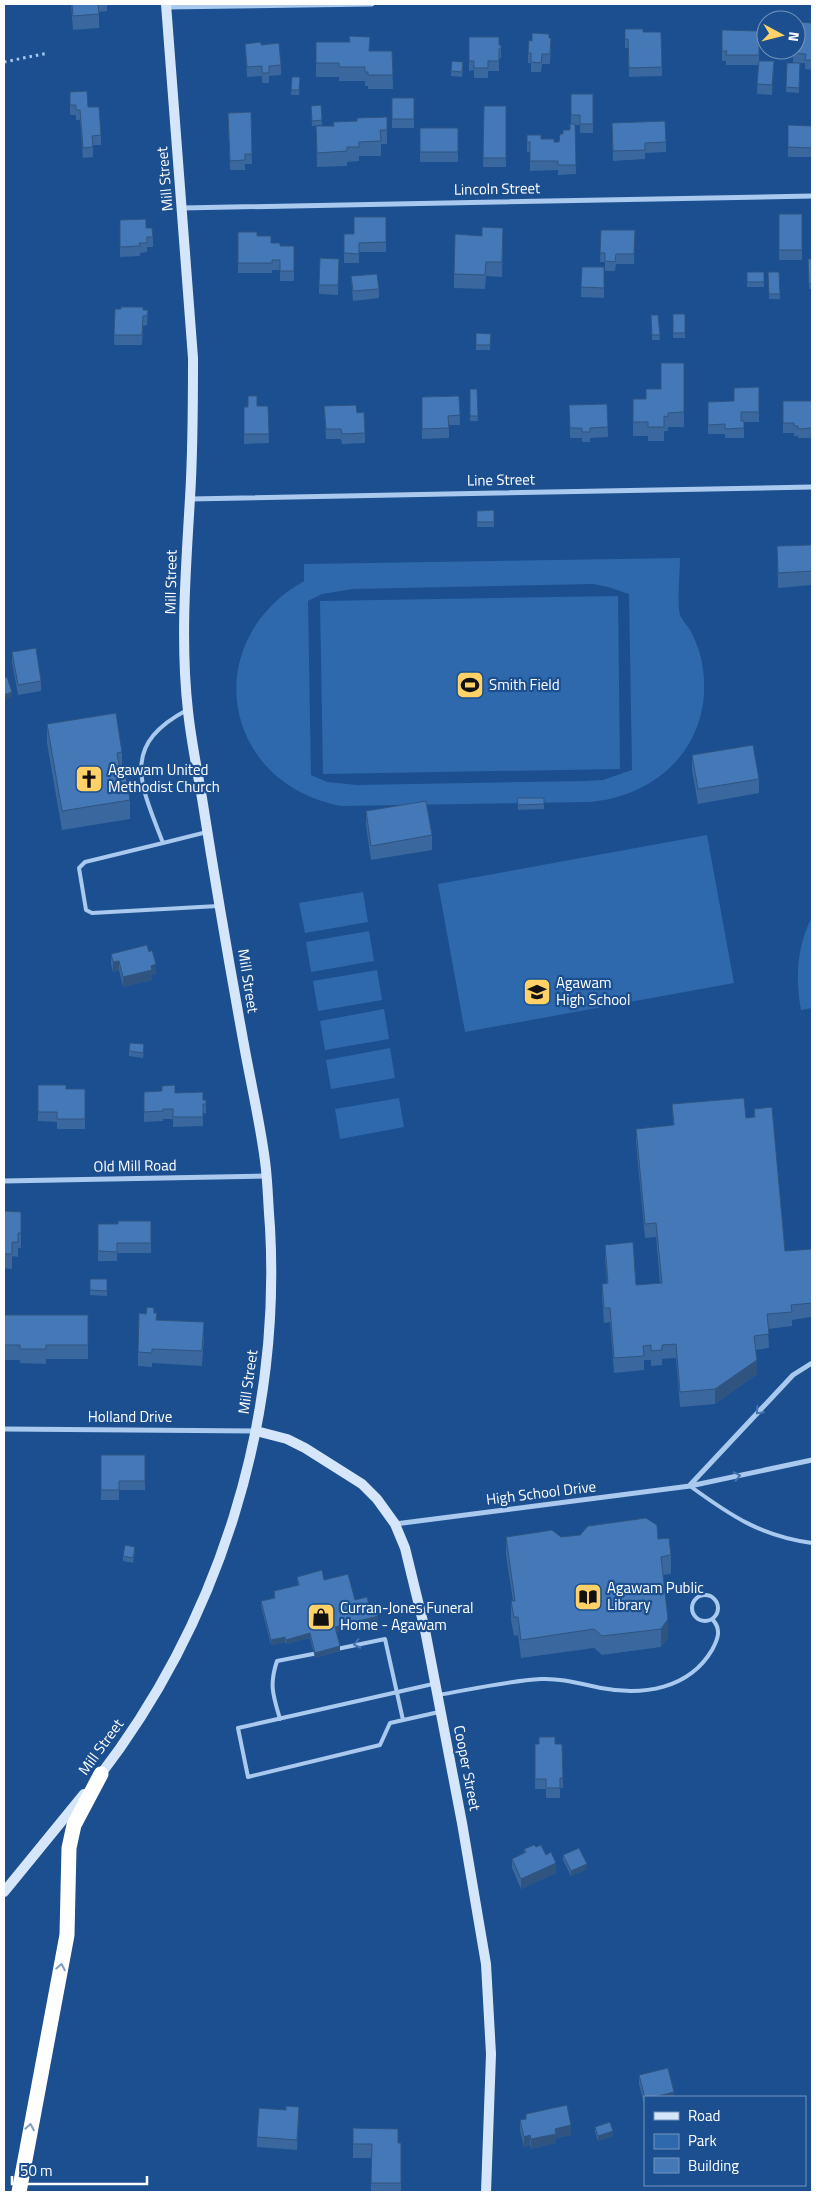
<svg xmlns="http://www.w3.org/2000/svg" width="816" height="2196" viewBox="0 0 816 2196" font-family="'Titillium Web',sans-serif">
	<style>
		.green { fill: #2e69ad; fill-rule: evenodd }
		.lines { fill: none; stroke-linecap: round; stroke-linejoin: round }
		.path { stroke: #a9c9ee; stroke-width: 3; stroke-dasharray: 2.5 4; stroke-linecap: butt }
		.lane { stroke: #a9c9ee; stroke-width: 4 }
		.street { stroke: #a9c9ee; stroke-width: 5 }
		.secondary { stroke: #d6e6fa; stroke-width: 10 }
		.highway { stroke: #fff; stroke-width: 15 }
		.wall { fill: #3a679d }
		.shaded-wall { fill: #305480 }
		.building { fill: #4478b7; stroke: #305480 }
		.oneway { stroke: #4674ac }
		.oneway2 { stroke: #829ec1 }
		.labels { text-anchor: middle; stroke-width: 4.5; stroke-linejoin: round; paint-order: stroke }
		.street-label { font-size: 15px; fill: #fff; stroke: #1b4f8f }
		.poi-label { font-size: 15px; fill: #fff; stroke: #1b4f8f; text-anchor: start }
	</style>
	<rect width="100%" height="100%" fill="#1b4f8f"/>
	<path class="green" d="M680 558C680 571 677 605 680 615 682 620 686 624 689 628 695 639 700 651 702 663 716 740 661 797 588 802L341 806C221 783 198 641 304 581V564ZM593 584 608 587 629 594 632 770 603 780 587 781 357 785 327 782 311 775 308 601 322 594 353 589Z
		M618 596 620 769 323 774 320 601Z
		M707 835 734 983 465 1032 438 884Z
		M363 892 368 922 305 933 299 903Z
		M812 917V1008L801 1010C795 978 797 946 812 917Z
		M369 931 374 961 311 972 306 942Z
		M377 970 382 1000 318 1011 313 981Z
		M384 1009 389 1039 325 1050 320 1021Z
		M390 1048 395 1078 331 1089 326 1060Z
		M399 1098 404 1127 340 1139 335 1109Z"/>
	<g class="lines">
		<path class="path" d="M4 62 48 53"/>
		<path class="lane" d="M187 710C119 746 141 785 163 843L85 862 79 868 86 910 92 913 218 906
			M163 843 207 832
			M690 1486C731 1516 761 1536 812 1543
			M692 1608a13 13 0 1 1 26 0a13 13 0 1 1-26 0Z
			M337 1649 385 1639 403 1720
			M433 1684 238 1728 248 1777 380 1745 390 1723 439 1712
			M439 1695C472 1689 507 1681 541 1679 562 1678 581 1684 601 1688 643 1696 689 1689 712 1650 718 1639 722 1629 712 1619
			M280 1719C273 1695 269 1685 277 1661L318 1653"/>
		<path class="street" d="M166 7 372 4
			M182 208 812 196
			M190 499 812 487
			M4 1181 267 1176
			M4 1429 256 1431
			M690 1485 793 1375 812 1363
			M395 1524 690 1486 812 1460"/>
		<path class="secondary" d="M256 1431 287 1439 305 1448 362 1484 377 1499 395 1524 405 1548 425 1630 462 1823 486 1964 491 2054 486 2192
			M98 1778C219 1621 281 1424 270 1227 268 1205 268 1183 265 1161 260 1122 251 1084 244 1045 229 963 215 881 202 798 197 769 191 740 188 711 180 640 186 568 190 498 193 451 193 404 193 358L166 4
			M4 1892 84 1794"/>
		<path class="highway" d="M19 2192 67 1935 69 1848 74 1825 101 1774"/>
	</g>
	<path class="wall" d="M71 4H107V11L99 12V28L73 30Z
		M812 23V70L805 69V63H793V50Z
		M625 29 643 32 662 67V76L629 77 628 48H625Z
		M722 30 759 31V61L774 71 772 95 757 94 758 65H726V61H722Z
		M469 37 501 45V58L499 59V71H488V78H474V70L469 71Z
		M549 38 551 48 550 64H542L541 72H531V63H528V53L532 41Z
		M316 42 370 51H392L393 89H368V86H365V81H339V77H316Z
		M245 44 261 45 281 65V75L269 76V83H262V76L247 77Z
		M800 63 799 93 786 92V87Z
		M463 67 462 77 451 76V71Z
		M292 77H300L299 95H291Z
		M70 92 88 107 101 135V145H93V157L83 158 80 120H76V115H70Z
		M571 94H593V133H580V125H575L576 174 558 175V170L530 171V152H527V135L554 142H559L563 134 570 130 571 124Z
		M392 98H414V128H392Z
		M321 105 322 125 312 126 311 106Z
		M484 106H506V167H483Z
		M251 112 252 164H245V170H230L228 113Z
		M612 123 666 142V152L645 153V159L613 161Z
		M788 125 812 126V157H788Z
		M316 126 387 130V144H381V156H359V161L347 162V166L317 167Z
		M420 128H458V162H420Z
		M779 214H802V260H779Z
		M386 217V252H359V263H344V234H354Z
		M120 220 146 228 153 237V247H147V252L140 253V256L120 257Z
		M601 230H635L634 264H616L615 271H605V262H600Z
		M238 232 257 236 271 243 280 246H294V281H280V270H272V273H238Z
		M482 236 503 242 502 277 486 276 485 289 454 288V274Z
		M339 259 338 295 319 294V285Z
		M808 259H812V289H809Z
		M582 267H604V298L581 297Z
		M747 272H764V287H747Z
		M768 272H779L780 299H769Z
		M351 276 379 289V298L353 301Z
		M115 309 148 310 147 325 143 326 142 345H114Z
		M673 314H685V338H673Z
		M651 315H658L660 340H652Z
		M476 333 491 334 490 350H476Z
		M684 363V427H668V431H664V441H648V436H633V399H646L661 389Z
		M759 387V422H744V438H725V434H708V402L734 401Z
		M470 389H477L478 421H470Z
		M459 396 460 425H449V438L422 439V397Z
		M783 401H812V438H798V436H794V433H783Z
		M607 404 608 437 590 438V442H582V438H570L569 405Z
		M257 406H268L269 443 244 444V407Z
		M324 406 357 413 365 433V443L342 444 341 439H326Z
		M494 510V527H477V511Z
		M812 545V585L778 588 777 546Z
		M12 652 41 681V691L18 695 12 662Z
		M47 724 122 752V771H120L121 777 130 800V819L62 830 47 743Z
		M692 755 759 779V793L698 804 692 770Z
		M517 798H544V809L518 810Z
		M366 811 432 835V850L371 860 366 825Z
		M111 954 156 974 152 975V980L123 987 119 970 113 972 111 964Z
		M144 1049 143 1058 129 1056V1051Z
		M38 1085 66 1089H85V1129H57V1122L38 1121Z
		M144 1092 175 1093 203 1100 206 1104V1114L203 1113V1126L173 1127V1119H163V1121L144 1122Z
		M672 1104 746 1118 754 1117V1109L785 1251 812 1249V1317L792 1320V1326L768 1329 769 1348 756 1350 757 1374 715 1404 680 1407 676 1358 662 1359V1365L651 1366V1360H644V1370L614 1373 610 1322 604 1323 602 1298V1284H607L605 1259V1245L636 1285 660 1283 656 1237 645 1238 636 1143V1129L673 1125Z
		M4 1211 21 1212V1248H18V1257L12 1256V1269L4 1268Z
		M151 1221V1253H117V1261H98V1224H118Z
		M90 1279H107V1296L90 1295Z
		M154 1313 157 1320 204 1337 202 1366 152 1363V1367L138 1366V1352L146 1314Z
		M4 1315H88V1359H46V1364L20 1363V1360H4Z
		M101 1455H145V1490H119V1500H101Z
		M506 1537 658 1539 671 1555V1574L663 1575 668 1638 661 1647 602 1655 594 1648 521 1658 518 1635 514 1636 511 1620V1601H513L506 1555Z
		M135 1552 133 1563 123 1561V1556Z
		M297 1577 324 1580 355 1600 370 1608 378 1621 336 1632 340 1651 315 1658 310 1638 286 1644 285 1642 271 1645 261 1606V1601L274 1598V1591L298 1585Z
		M535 1744H562L563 1788H560V1798H546V1789H535Z
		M536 1847 546 1855 556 1873 521 1889 512 1868V1859L524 1853V1849Z
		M563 1855 587 1869 571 1876 563 1860Z
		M639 2075 674 2097H645V2108L639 2084Z
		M526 2114 571 2135 556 2138V2143L531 2149 530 2145 524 2147 520 2130V2120L526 2119Z
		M299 2116 297 2150 257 2147V2137Z
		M595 2127 613 2136 598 2141 595 2132Z
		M353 2128 398 2143H401V2192H371V2158H353Z"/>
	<path class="shaded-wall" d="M774 61V71L772 95V85Z
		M12 692V697L4 700V695Z
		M119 961V970L113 972V962Z
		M156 964V974L152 975V980L123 987V977Z
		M757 1360V1374L715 1404V1389Z
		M378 1616V1621L335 1632V1627Z
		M668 1619V1638L661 1647V1629Z
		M310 1633V1638L286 1644V1640Z
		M285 1637V1642L271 1645V1640Z
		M340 1646V1651L315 1658V1653Z
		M556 1863V1873L521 1889V1879Z
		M587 1864V1869L571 1876V1871Z
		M674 2092V2097H654Z
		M299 2107V2116L297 2150V2140Z
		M571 2125V2135L556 2138V2143L531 2149V2139L555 2129Z
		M613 2131V2136L598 2141V2136Z
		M530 2135V2145L524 2147V2137Z"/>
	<path class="building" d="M72 4H98L99 14 73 16Z
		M796 22 812 23V60H805L806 54 793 53V50H796Z
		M625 29H643V32H661L662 67 629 68 628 39H625Z
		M722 30 759 31V55H726L727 51H722Z
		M532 33 549 34V38H551L550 54H542L541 63 531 62V53H528L529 40 532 41Z
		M349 36 370 37 369 51H392L393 75H368V72H365V67H339V63H316V42H350Z
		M469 37H499V45H501V49H499V61H488V68H474V61H469Z
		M261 42V45L279 43 281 65 269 66V73H262V66L247 67 245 44Z
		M452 61 463 62 462 72 451 71Z
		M759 61H774L772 85 757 84Z
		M787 63H800L799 88 786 87Z
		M292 77H300L299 90H291Z
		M87 91 88 107H99L101 135 92 136 93 147 83 148 80 110H76V105H70V92Z
		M571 94H593V124H580V115H571Z
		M392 98H414V119H392Z
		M321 105 322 120 312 121 311 106Z
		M484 106H506V158H483Z
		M251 112 252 154H245V160L230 161 228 113Z
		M387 117V130H380L381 141 359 142V147H347V151L317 153 316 126H334L333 122 357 121V118Z
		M665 121 666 142 645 143V150L613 151 612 123Z
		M570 124H575L576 165H558V161H530V142H527V135H541V139H554V142H559L560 134H563V130H570Z
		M788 125 812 126V148L788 147Z
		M420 128H458V152H420Z
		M779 214H802V250H779Z
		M354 217H386V242L359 243V254L344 253V234H354Z
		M146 219V228H152L153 237H147V243H139L140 246 120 247V220Z
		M482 227 503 228 502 262H486L485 275 454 274 455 234 482 236Z
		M601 230H635L634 254H616L615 262 605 261V253H600Z
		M238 232H257V236H271V243H280V246H294V271H280V260H272V263H238Z
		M320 258 339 259 338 285H319Z
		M808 259H812V284H809Z
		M582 267H604V288L581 287Z
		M747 272H764V282H747Z
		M768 272H779L780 294H769Z
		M377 274 379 289 353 291 351 276Z
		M121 307H143V310H148L147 316H143L142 335H114L115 309H121Z
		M673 314H685V333H673Z
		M651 315H658L660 335H652Z
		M476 333 491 334 490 345H476Z
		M661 363H684V412L668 413V417L664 416V427H648V422H633V399H646V389H661Z
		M759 387V412H741V421H744V428L725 429V424L708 425V402L734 401V388Z
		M470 389H477L478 416H470Z
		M248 396H257V406H268L269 434H244V407H248Z
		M459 396 460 415 448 416 449 428 422 429V397Z
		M783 401H812V428L798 429V426H794V423H783Z
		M607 404 608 427 590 428V432H582V428H570L569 405Z
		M356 405 357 413 364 412 365 433 342 434 341 429H326L324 406Z
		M494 510V522H477V511Z
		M812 545V571L778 573 777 546Z
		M36 648 41 681 18 685 12 652Z
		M7 677 12 692 4 695V678Z
		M116 713 122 752 117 753 121 777H126L130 800 62 811 47 724Z
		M753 745 759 779 698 789 692 755Z
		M517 798H544V804L518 805Z
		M426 801 432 835 371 846 366 811Z
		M147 945 149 952 152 950 156 964 151 966 152 970 123 977 119 961 113 962 111 954Z
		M130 1043 144 1044 143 1053 129 1051Z
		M38 1085H66V1089H85V1119H57V1112H38Z
		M175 1085V1093L203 1092V1100H206V1104H203V1117H173V1109H163V1111L144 1112V1092L162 1091V1086Z
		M744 1098 746 1118 755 1117 754 1109 772 1107 785 1251 812 1249V1303L791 1305 792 1312 767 1314 769 1334 754 1336 757 1360 715 1389 680 1392 676 1344 662 1345V1350L651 1351V1345L643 1346 644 1356 614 1358 610 1308H604L602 1284 608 1283 605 1245 633 1242 636 1285 662 1283 656 1223 645 1224 636 1129 674 1125 672 1104Z
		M4 1211 21 1212V1233H18V1242H12V1254H4Z
		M118 1221H151V1243H117V1252L98 1251V1224H118Z
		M90 1279H107V1291L90 1290Z
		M147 1307 154 1308V1313H157L156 1320 204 1322 202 1351 152 1349V1353L138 1352 139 1313 146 1314Z
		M4 1315H88V1345H46V1349H20V1345H4Z
		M101 1455H145V1481H119V1490H101Z
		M646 1518 657 1525 658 1539 669 1538 671 1555 661 1557 668 1619 661 1629 602 1636 594 1629 521 1640 518 1617H514L511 1601H515L506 1537 552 1530 561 1537 580 1535 588 1526Z
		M125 1545 135 1547 133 1558 123 1556Z
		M322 1570 324 1580 348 1574 355 1600 367 1597 370 1608 375 1606 378 1616 335 1627 340 1646 315 1653 310 1633 286 1640 285 1637 271 1640 261 1601 275 1598 274 1591 299 1585 297 1577Z
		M539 1737H555V1744H562L563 1778H560V1788H546V1779H535V1744H539Z
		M534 1845 536 1847 541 1845 546 1855 551 1852 556 1863 521 1879 512 1859 526 1852 524 1849Z
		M579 1848 587 1864 571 1871 563 1855Z
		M668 2068 674 2092 654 2097H645V2098L639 2075Z
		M567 2105 571 2125 555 2129 556 2134 531 2139 530 2135 524 2137 520 2120 526 2119V2114Z
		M286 2106 299 2107 297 2140 257 2137 259 2108 286 2110Z
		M610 2122 613 2131 598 2136 595 2127Z
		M353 2128 398 2129V2143H401V2183H371L372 2144H353Z"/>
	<defs><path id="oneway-chevron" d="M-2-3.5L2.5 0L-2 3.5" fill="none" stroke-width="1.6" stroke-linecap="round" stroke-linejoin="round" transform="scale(1.25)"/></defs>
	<g class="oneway">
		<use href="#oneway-chevron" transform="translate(759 1411) rotate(133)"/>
		<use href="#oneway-chevron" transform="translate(737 1476) rotate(-12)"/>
		<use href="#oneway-chevron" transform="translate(357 1644) rotate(168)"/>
	</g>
	<g class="oneway2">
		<use href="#oneway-chevron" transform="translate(61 1967) rotate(-79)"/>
		<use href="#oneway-chevron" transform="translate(30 2127) rotate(-80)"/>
	</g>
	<defs>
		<g id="stadium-square" transform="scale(1.4375)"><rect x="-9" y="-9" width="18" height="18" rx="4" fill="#ffd166" stroke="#1b4f8f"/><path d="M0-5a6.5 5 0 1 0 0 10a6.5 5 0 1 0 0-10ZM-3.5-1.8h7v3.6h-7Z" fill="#111"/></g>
		<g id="church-square" transform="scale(1.4375)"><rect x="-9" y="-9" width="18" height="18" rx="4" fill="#ffd166" stroke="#1b4f8f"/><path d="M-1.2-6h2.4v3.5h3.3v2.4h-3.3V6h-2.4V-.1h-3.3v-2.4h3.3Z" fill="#111"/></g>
		<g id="school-square" transform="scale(1.4375)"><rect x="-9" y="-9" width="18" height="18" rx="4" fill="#ffd166" stroke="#1b4f8f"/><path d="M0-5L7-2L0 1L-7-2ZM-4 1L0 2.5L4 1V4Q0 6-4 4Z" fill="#111"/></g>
		<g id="library-square" transform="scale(1.4375)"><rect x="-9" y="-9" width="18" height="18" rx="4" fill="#ffd166" stroke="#1b4f8f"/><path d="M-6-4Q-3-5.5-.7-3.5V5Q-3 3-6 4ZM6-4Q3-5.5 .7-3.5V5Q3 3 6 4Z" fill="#111"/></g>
		<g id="shop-square" transform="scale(1.4375)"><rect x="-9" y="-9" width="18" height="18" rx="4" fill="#ffd166" stroke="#1b4f8f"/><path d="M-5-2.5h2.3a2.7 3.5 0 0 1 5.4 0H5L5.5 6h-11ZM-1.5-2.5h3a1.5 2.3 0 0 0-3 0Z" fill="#111"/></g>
	</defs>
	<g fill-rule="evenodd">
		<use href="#stadium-square" x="470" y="685"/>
		<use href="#church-square" x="89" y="779"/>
		<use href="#school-square" x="537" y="992"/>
		<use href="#library-square" x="588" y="1597"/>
		<use href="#shop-square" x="321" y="1617"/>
	</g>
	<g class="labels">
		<g class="street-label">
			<text transform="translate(165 179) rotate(-95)" y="5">Mill Street</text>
			<text transform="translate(497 189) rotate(-1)" y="5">Lincoln Street</text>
			<text transform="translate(501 480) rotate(-1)" y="5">Line Street</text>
			<text transform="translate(171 582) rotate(-89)" y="5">Mill Street</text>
			<text transform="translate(248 981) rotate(81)" y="5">Mill Street</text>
			<text transform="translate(135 1166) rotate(-1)" y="5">Old Mill Road</text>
			<text transform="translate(248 1382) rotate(-82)" y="5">Mill Street</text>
			<text x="130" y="1422">Holland Drive</text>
			<text transform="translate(541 1493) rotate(-7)" y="5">High School Drive</text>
			<text transform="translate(101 1747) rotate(-54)" y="5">Mill Street</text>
			<text transform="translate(467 1768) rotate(79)" y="5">Cooper Street</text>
		</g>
		<g class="poi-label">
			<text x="489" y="690">Smith Field</text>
			<text x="108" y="775">Agawam United<tspan x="108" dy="17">Methodist Church</tspan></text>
			<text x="556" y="988">Agawam<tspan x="556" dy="17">High School</tspan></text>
			<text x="607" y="1593">Agawam Public<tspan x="607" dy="17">Library</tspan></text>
			<text x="340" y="1613">Curran-Jones Funeral<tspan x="340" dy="17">Home - Agawam</tspan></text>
		</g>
	</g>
	<rect width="816" height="2196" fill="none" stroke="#ffffff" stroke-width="10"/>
	<rect x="644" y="2096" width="162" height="90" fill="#1b4f8f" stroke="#7695bc"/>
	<rect x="654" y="2112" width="25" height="8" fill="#d6e6fa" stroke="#7695bc"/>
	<text x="688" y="2121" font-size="15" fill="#ffffff">Road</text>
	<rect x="654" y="2134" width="25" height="15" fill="#2e69ad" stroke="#7695bc"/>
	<text x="688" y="2146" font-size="15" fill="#ffffff">Park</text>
	<rect x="654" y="2158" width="25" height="15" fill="#4478b7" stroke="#7695bc"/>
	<text x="688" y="2171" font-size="15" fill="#ffffff">Building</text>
	<g transform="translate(781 35) rotate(97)"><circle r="24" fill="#1b4f8f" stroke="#7695bc"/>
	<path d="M0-4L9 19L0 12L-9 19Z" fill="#ffd166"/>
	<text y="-8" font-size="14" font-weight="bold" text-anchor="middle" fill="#ffffff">N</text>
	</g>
	<path d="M12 2176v8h135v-8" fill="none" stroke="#ffffff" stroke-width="2.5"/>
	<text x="20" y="2176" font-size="15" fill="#ffffff" stroke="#1b4f8f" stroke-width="4" paint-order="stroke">50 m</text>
</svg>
